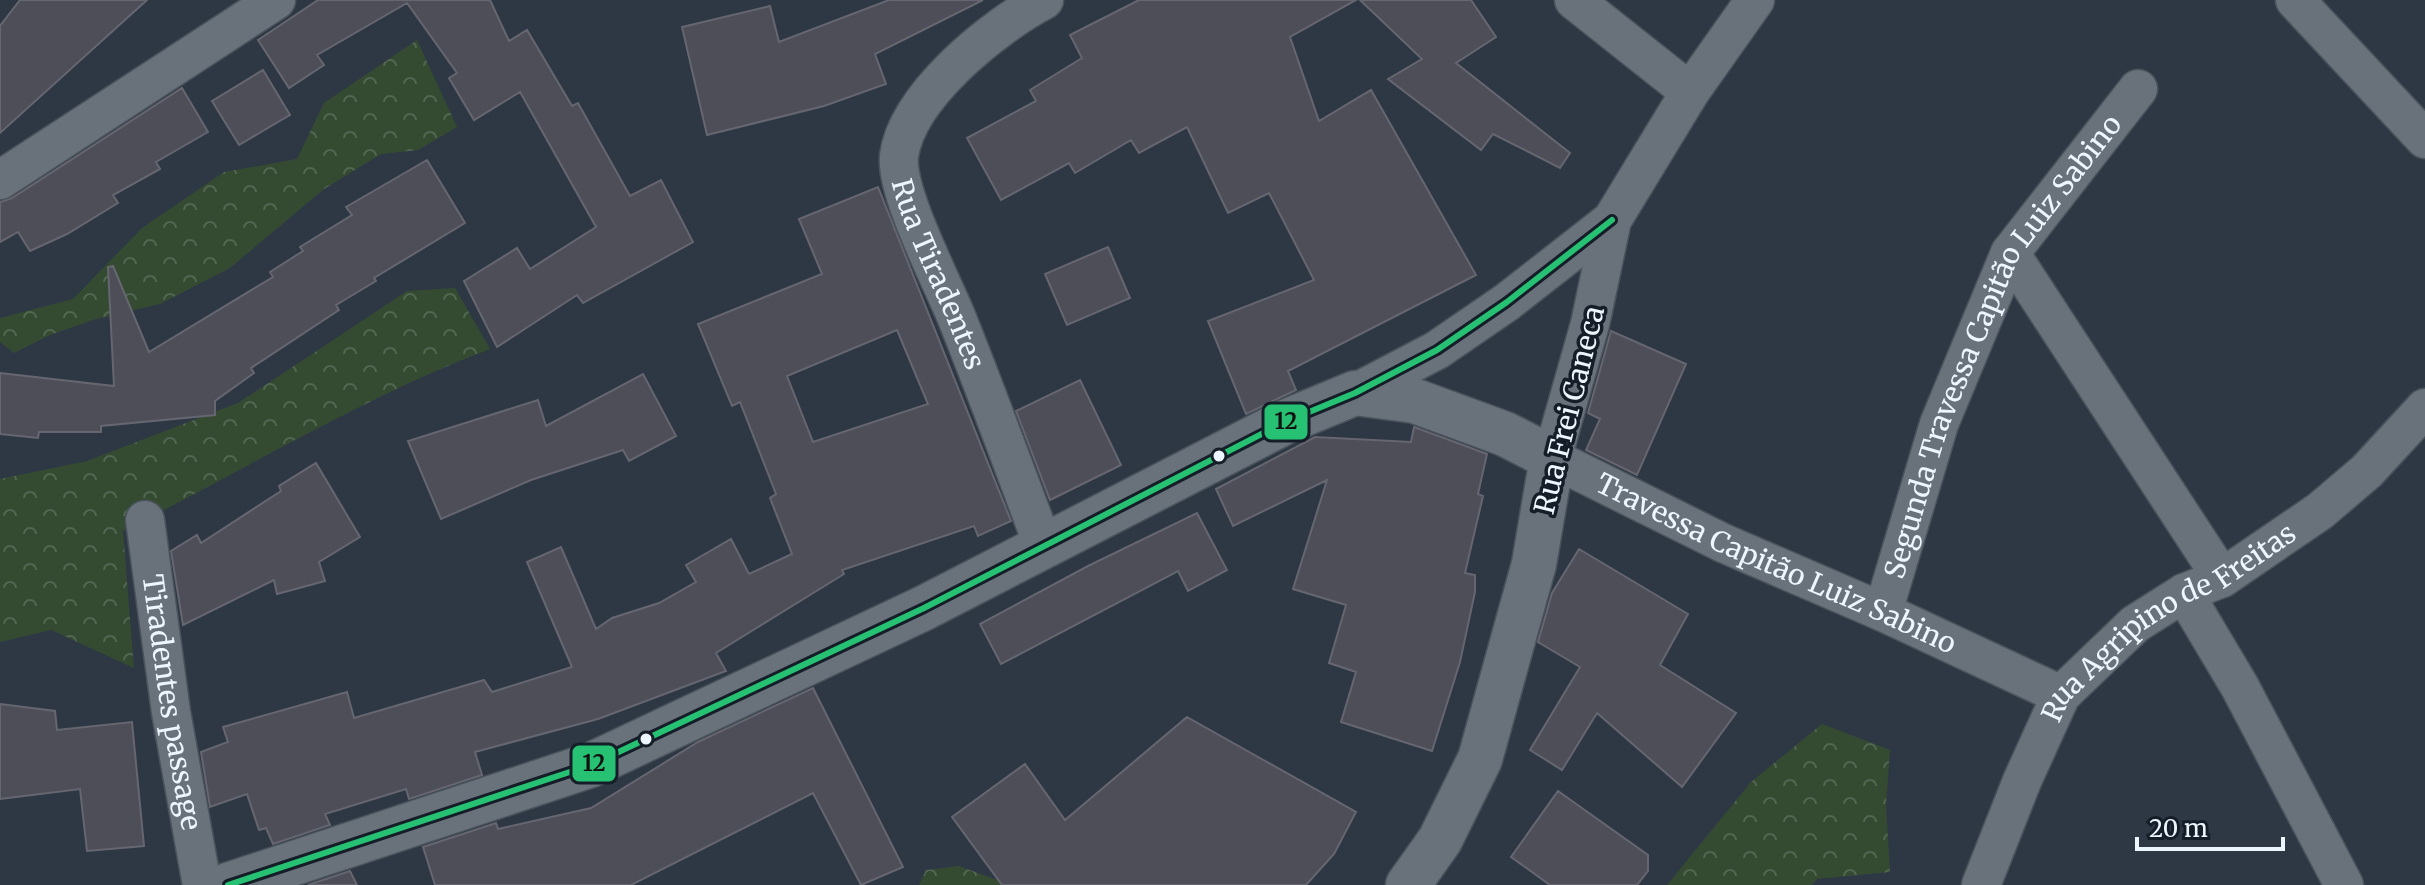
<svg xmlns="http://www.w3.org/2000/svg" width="2425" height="885" viewBox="0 0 2425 885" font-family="Merriweather,serif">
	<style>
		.forest { fill: url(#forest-crowns) }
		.building { fill: #4d4e58; stroke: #666670; stroke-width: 2; fill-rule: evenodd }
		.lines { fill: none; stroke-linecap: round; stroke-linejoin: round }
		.minor-casing { stroke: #4a535c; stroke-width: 41 }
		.tertiary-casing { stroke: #4a535c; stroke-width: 47 }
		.minor { stroke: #69727b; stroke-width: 38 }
		.tertiary { stroke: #69727b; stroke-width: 44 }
		.bus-1-casing { stroke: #151e28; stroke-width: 12 }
		.bus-1 { stroke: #26c172; stroke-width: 6 }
		.bus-dot { fill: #edf5fe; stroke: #151e28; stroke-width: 3 }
		.labels { text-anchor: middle; stroke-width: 7; stroke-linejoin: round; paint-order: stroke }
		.street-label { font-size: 28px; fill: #edf5fe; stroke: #151e28 }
		.line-badge { stroke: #151e28; stroke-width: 3 }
		.pale-badge-label { font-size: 22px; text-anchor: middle; font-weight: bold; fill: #111 }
	</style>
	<defs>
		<pattern id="forest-crowns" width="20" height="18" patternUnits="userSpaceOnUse" patternTransform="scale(2)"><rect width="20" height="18" fill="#344b32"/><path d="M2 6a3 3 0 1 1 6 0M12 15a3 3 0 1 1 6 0" fill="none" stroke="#526651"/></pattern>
	</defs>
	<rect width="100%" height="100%" fill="#2d3844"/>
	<path class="forest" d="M417 40 457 127 418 150 381 154 324 189 230 268 160 304 96 319 50 335 14 353 0 342V318L73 299 142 228 224 172 297 159 324 103Z
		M455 288 490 349C363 397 245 470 123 531L134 668 51 630 0 642V479L87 461 238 403 407 291Z
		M1822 724 1890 750 1886 805 1890 872 1817 879 1812 885H1667L1751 782Z
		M959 866 1011 885H919L926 870Z"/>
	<path class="building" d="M20 0H147L0 133V26Z
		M318 0H490L509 41 527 30 572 106 578 103 630 196 661 180 693 242 583 303 577 295 497 347 464 281 517 248 530 269 596 227 520 92 474 120 449 78 457 73 407 3 317 55 324 65 289 88 258 40Z
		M889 0H983L875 54 886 84 824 106 707 135 682 27 770 6 779 42Z
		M1139 0H1356L1290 37 1319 121 1371 90 1476 275 1288 371 1296 390 1246 414 1208 321 1314 280 1269 193 1228 213 1187 127 1139 153 1131 140 1075 173 1069 163 1001 200 967 138 1036 101 1030 90 1082 58 1070 35Z
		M1360 0H1471L1496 37 1456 63 1570 153 1560 168 1493 134 1481 150 1388 79 1422 59Z
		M263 70 290 115 239 145 212 101Z
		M182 88 208 132 156 162 160 169 113 195 118 203 67 234 30 251 18 232 0 242V202L12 198Z
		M427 160 465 223 374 278 376 281 336 305 339 310 251 368 254 373 215 401V415L101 426V432H39L38 438 0 434V373L114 386 108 267 113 266 149 352 273 277 270 272 303 251 300 247 352 215 346 207Z
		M878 187 1011 521 978 536 974 526 842 570 844 574 716 653 726 671 598 719 475 752 482 775 409 799 406 789 325 814 330 825 273 844 266 828 259 830 247 794 210 807 201 752 228 742 223 727 347 692 354 718 484 680 492 692 572 667 527 562 561 547 596 629 612 618 659 603 696 582 686 565 731 539 749 574 792 554 770 498 776 494 740 402 732 406 698 324 822 274 799 219ZM897 330 928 404 813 442 787 376Z
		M1108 247 1130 298 1067 325 1045 274Z
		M1611 331 1686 364 1637 475 1586 450 1600 419 1588 413Z
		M643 374 676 436 629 461 623 450 531 480 441 519 408 441 538 400 546 426Z
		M1080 380 1121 465 1050 500 1016 411Z
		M1414 427 1487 454 1478 494 1483 496 1465 573 1475 575V592L1460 662 1432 751 1341 722 1356 672 1329 663 1346 605 1293 589 1327 480 1233 526 1216 489 1315 437 1411 442Z
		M316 463 360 537 319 562 325 581 277 594 274 580 183 625 171 551 197 535 201 543 281 491 279 486Z
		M1197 513 1227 570 1188 591 1178 571 1001 664 980 624 1088 566Z
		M1579 549 1688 614 1660 665 1736 713 1682 787 1597 713 1562 770 1530 750 1580 667 1538 642 1552 593Z
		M813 688 903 867 861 885 813 793 631 885H435L423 847 496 823 498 829 591 808 698 742Z
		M0 704 55 711 57 730 132 722 144 846 87 851 80 789 0 799Z
		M1187 717 1356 812 1334 854 1306 885H1002L952 817 1025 764 1065 820Z
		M1558 791 1648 855V871L1637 885H1550L1511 857Z
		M350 871 357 885H308Z"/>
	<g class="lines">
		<g class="minor-casing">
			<g id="minor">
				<path id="s1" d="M1044 0C993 27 907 96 899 156 895 193 943 283 958 321 988 396 1016 472 1044 548"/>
				<path d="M1574 0 1690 92"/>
				<path id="s2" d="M1755 0 1690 92 1612 220 1590 324 1552 458 1723 543 1883 612 2061 695"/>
				<path d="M2295 0 2425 139"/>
				<path d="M0 180 276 0"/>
				<path d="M2010 253 2222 578"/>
				<path d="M1355 393 1437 350 1507 302 1612 220"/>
				<path id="s3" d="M145 520 171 712 202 885"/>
				<path d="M2184 593 2240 687 2344 885"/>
				<path id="s4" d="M1883 612 1939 424 2010 253 2138 89"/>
				<path id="s5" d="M1981 885 2022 781 2061 695 2135 624 2184 593 2222 578 2320 511 2367 471 2425 408"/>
			</g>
		</g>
		<g class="tertiary-casing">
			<path id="tertiary" d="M228 885 591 765 924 608 1285 422 1355 393 1415 401 1505 434 1552 458 1534 564 1480 759 1440 840 1408 885"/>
		</g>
		<use href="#minor" class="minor"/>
		<use href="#tertiary" class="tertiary"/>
		<g class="bus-1-casing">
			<path id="bus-1" d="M228 885 591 765 924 608 1285 422 1355 393 1437 350 1507 302 1612 220"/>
		</g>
		<use href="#bus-1" class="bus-1"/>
	</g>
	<g class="bus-dot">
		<circle cx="1219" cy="456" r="7"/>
		<circle cx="646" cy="739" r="7"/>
	</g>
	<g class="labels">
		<g class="street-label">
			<text dy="10" stroke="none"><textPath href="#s1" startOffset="344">Rua Tiradentes</textPath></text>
			<text dy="10" stroke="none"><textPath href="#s4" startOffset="294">Segunda Travessa Capitão Luiz Sabino</textPath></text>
			<text transform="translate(1569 410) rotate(-76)" y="10">Rua Frei Caneca</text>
			<text dy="10" stroke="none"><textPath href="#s2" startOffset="756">Travessa Capitão Luiz Sabino</textPath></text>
			<text dy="10" stroke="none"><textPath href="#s5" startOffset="336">Rua Agripino de Freitas</textPath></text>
			<text dy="10" stroke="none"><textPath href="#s3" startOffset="184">Tiradentes passage</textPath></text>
		</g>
	</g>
	<g class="line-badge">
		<rect x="1263" y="403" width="46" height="38" rx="8" fill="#26c172"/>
		<rect x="571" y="744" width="46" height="39" rx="8" fill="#26c172"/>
	</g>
	<g class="pale-badge-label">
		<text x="1286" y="429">12</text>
		<text x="594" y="771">12</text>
	</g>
	<path d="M2137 837v12h146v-12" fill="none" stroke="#edf5fe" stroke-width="4"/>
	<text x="2149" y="837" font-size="24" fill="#edf5fe" stroke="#151e28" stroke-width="6" paint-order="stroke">20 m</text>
</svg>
